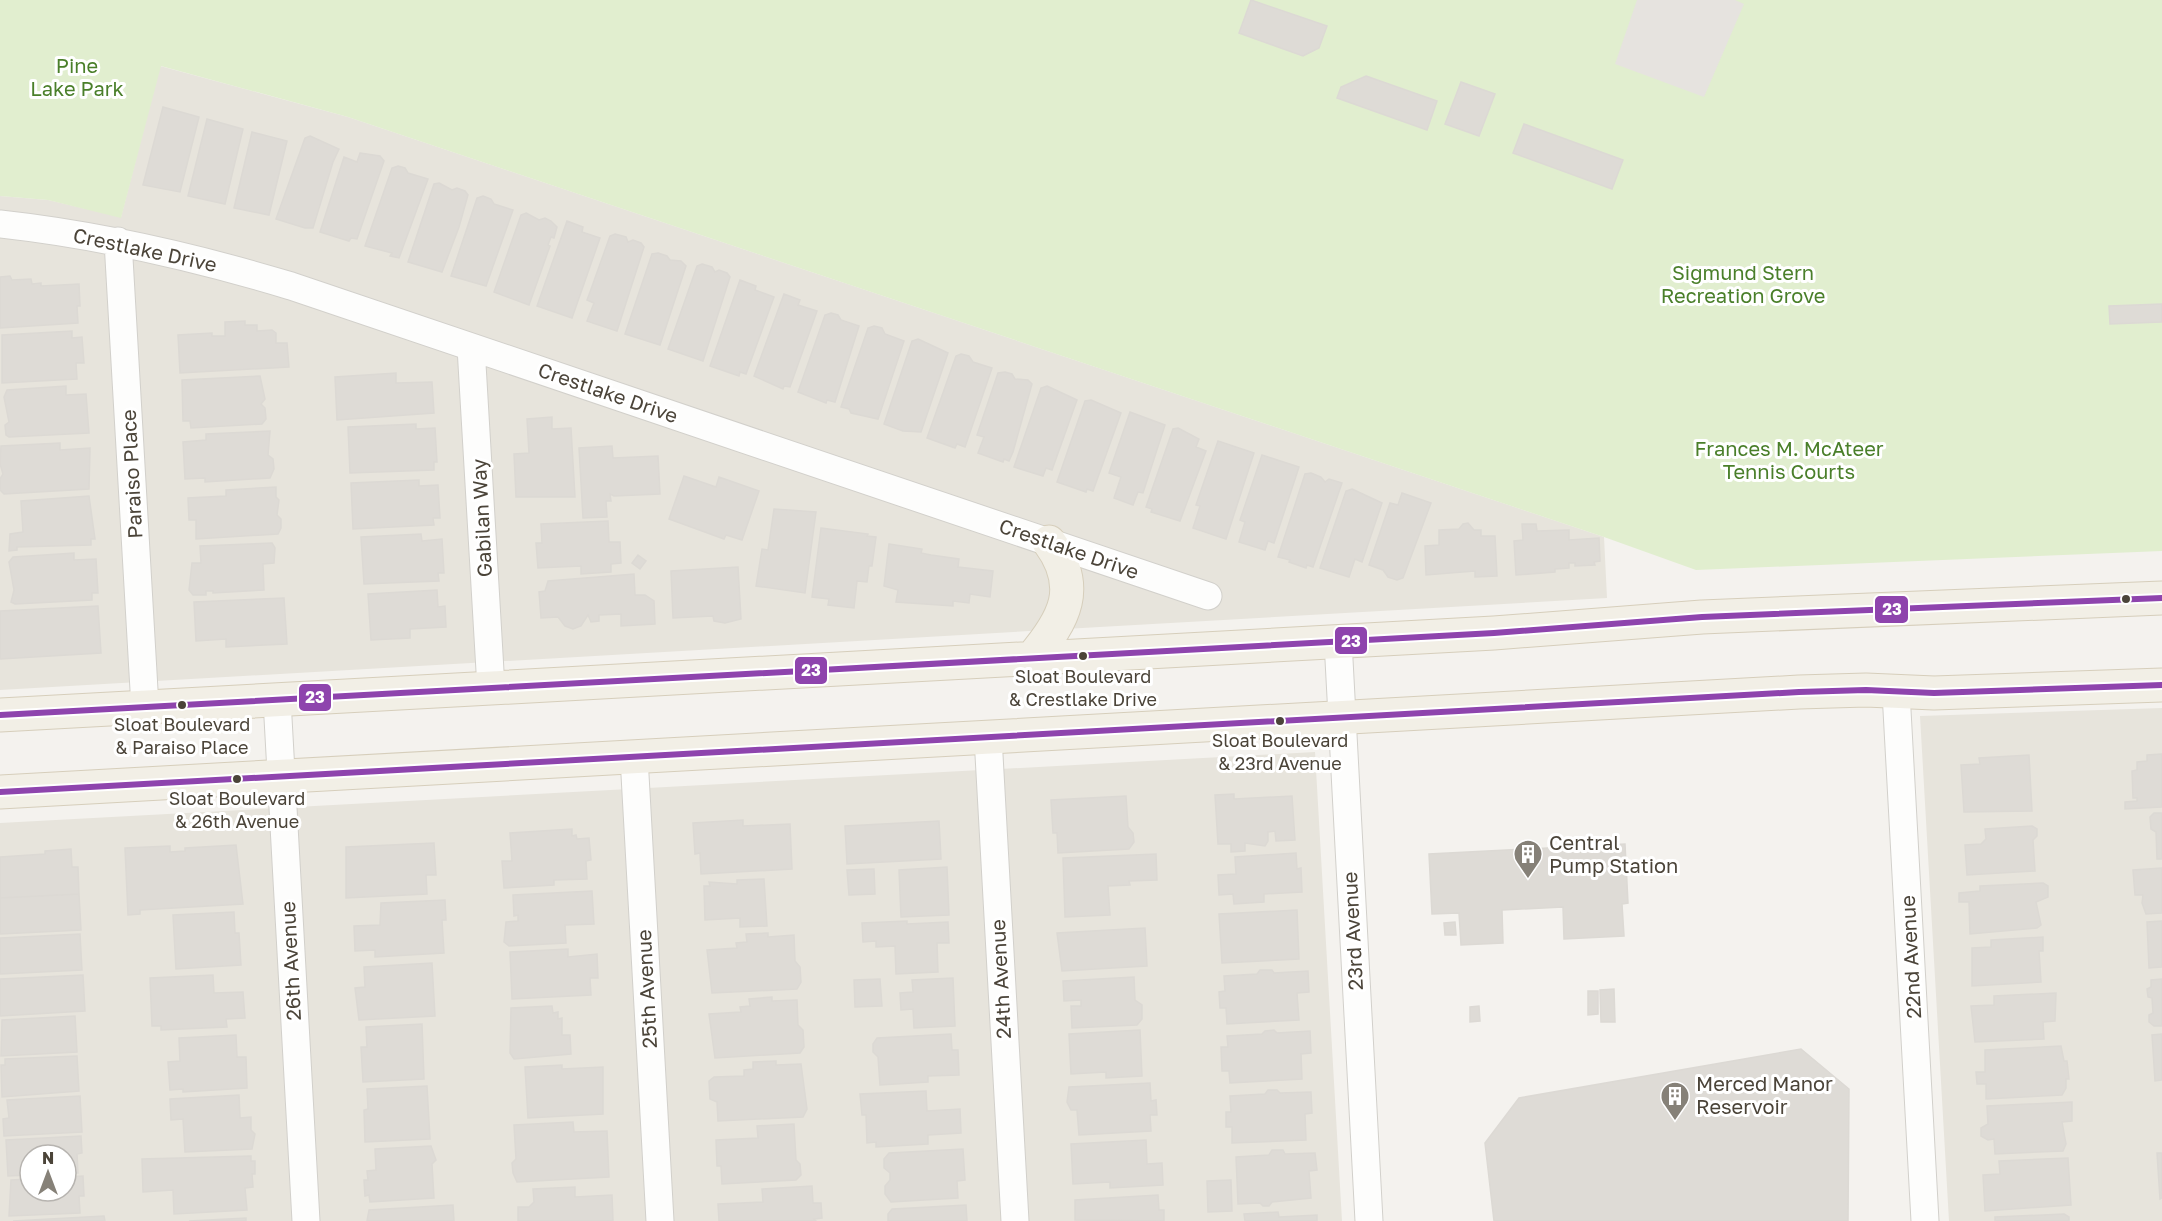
<svg xmlns="http://www.w3.org/2000/svg" width="2162" height="1221" viewBox="0 0 2162 1221" font-family="'Golos Text',sans-serif">
	<style>
		.residential { fill: #e7e4dc; fill-rule: evenodd }
		.green { fill: #e1eecf }
		.parking { fill: #e6e3df }
		.building { fill: #dedbd6; stroke: #dcd9d4; stroke-width: 1.5 }
		.lines { fill: none; stroke-linecap: round; stroke-linejoin: round }
		.street-casing { stroke: #d2d0cb; stroke-width: 29 }
		.primary-casing { stroke: #d6cebb; stroke-width: 35 }
		.street { stroke: #fdfdfc; stroke-width: 27 }
		.primary { stroke: #f2efe6; stroke-width: 33 }
		.bus-1-casing { stroke: #fff; stroke-width: 10 }
		.bus-1 { stroke: #8e44ad; stroke-width: 6 }
		.bus-dot { fill: #4b4439; stroke: #fff; stroke-width: 2 }
		.labels { text-anchor: middle; stroke-width: 6; stroke-linejoin: round; paint-order: stroke }
		.bus-label { font-size: 18px; fill: #4b4439; stroke: #fff }
		.park-label { font-size: 20px; fill: #4a7f2a; stroke: #fff }
		.street-label { font-size: 20px; fill: #4b4439; stroke: #fff }
		.poi-label { font-size: 20px; fill: #4b4439; stroke: #fff; text-anchor: start }
		.line-badge { stroke: #fff; stroke-width: 2 }
		.badge-label { font-size: 16px; text-anchor: middle; font-weight: bold; fill: #fff }
	</style>
	<rect width="100%" height="100%" fill="#f4f2ee"/>
	<path class="residential" d="M160 66 348 117 1604 537 1607 598 0 690V196L48 200 121 217Z
		M2162 708V1221H1949L1920 716Z
		M1315 752 1342 1221H0V823ZM30 1155H66V1191H30Z"/>
	<path class="green" d="M0 0H2162V551L1696 570 1604 537 348 117 161 66 121 218 48 200 0 196Z"/>
	<path class="parking" d="M1637 0H1735L1744 4 1704 97 1615 64Z"/>
	<path class="building" d="M1251 0 1327 26 1319 48 1303 56 1239 33Z
		M1366 76 1437 101 1427 130 1337 98 1341 87Z
		M1461 82 1495 94 1479 136 1445 124Z
		M163 107 199 117 180 192 143 185Z
		M207 119 243 129 225 204 188 196Z
		M1524 124 1623 160 1612 189 1513 153Z
		M252 132 287 141 269 215 234 208Z
		M310 136 339 149 333 162 313 228H305L276 219 305 138Z
		M360 153 380 156 384 161 357 239 351 238 349 241 320 232 344 157 357 162Z
		M398 166 405 168 408 173 428 179 399 258 390 256 392 253 365 246 392 168Z
		M439 183 452 190 457 188 465 191 468 195 459 227 442 272 408 262 434 184Z
		M483 196 491 199 494 204 513 210 486 286 451 276 477 198Z
		M526 213 539 220 545 218 551 221 557 227 554 238 551 237 548 245 550 246 529 305 494 292 521 215Z
		M567 221 583 227 582 232 600 238 572 318 537 306Z
		M615 234 626 237 628 242 633 240 641 243 644 247 617 331 587 321 594 303 587 300 590 292 610 236Z
		M658 253 667 256 670 260 681 261 686 266 660 345 625 334 652 254Z
		M702 264 712 267 715 272 719 270 727 273 730 277 703 361 668 349 697 266Z
		M10 276 12 280 31 279 32 284 41 283V286L79 284 80 306H77L78 323 0 328V277Z
		M740 280 756 286 755 290 774 297 746 374 740 372 739 376 710 366Z
		M784 294 800 300 798 305 817 311 790 387 784 386 783 389 754 376Z
		M2162 304V322L2110 324 2109 306Z
		M831 313 838 315 841 320 859 326 835 402 827 400 826 403 798 392 825 315Z
		M245 321V325H257V331L272 330 276 333V343H287L289 367 180 373 178 335 212 333V336H225V322Z
		M874 326 882 328 885 334 904 341 878 419 851 413 849 409 841 407 868 328Z
		M72 331V338L82 337 84 363H76L77 379 2 383V335Z
		M918 339 948 353 921 432 903 431 884 424 912 341Z
		M961 354 969 356 973 362 992 368 965 447 957 444 955 448 927 438 956 356Z
		M1005 372 1012 374 1015 379 1028 380 1032 384 1013 452 1009 461 1004 459 1003 462 978 453 984 437 977 435 998 373Z
		M396 373V383L432 382 434 413 337 420 335 377Z
		M260 376 265 399 261 404 265 408 266 419 262 424 191 428 190 421H183L182 380Z
		M66 386V395L86 394 89 433 9 437 6 435 5 425 9 422 4 397 7 390Z
		M1047 386 1077 400 1052 470 1046 468 1043 476 1014 467 1041 388Z
		M1091 400 1121 413 1093 491 1087 489 1086 492 1057 482 1085 401Z
		M1130 412 1165 425 1143 493 1138 492 1133 505 1114 498 1121 477 1109 473Z
		M552 417V429L571 428 575 497H516L514 454 529 453 527 419Z
		M416 424V429L435 428 437 462H434V470L350 473 348 427Z
		M1178 428 1199 439 1196 447 1206 451 1180 521 1151 512 1152 509 1146 507 1173 429Z
		M270 431 268 455 273 459 274 469 270 478 205 482V478L185 479 183 442 206 440V434Z
		M1218 441 1254 453 1226 539 1193 528 1200 506 1196 505Z
		M60 443V450L90 448 89 489 4 494 0 490V479L3 474 0 464 1 446Z
		M612 446 613 458 658 456 660 494 614 496 610 494 611 501H606L607 517 583 518 579 448Z
		M1262 455 1299 467 1274 543 1268 541 1265 550 1239 542 1245 522 1240 520Z
		M1311 473 1321 477 1325 482 1329 479 1342 483 1313 567 1307 565 1306 568 1289 562 1290 560 1278 557 1305 474Z
		M684 476 716 487 719 477 759 491 742 540 726 535 724 539 669 519Z
		M419 480V486L438 485 440 518H433L434 525 353 529 351 483Z
		M276 487V497L279 500 277 515 281 519V528L278 534 196 539V520H189L188 498 226 496V490Z
		M1352 489 1382 503 1362 562 1355 559 1349 577 1320 568 1346 491Z
		M1402 493 1431 503 1403 578 1397 580 1388 577 1383 570 1369 565 1390 503 1398 505Z
		M89 496 95 539H91V545L17 547V550L9 551 10 534 23 532 21 501Z
		M774 509 816 512 805 593 756 586 762 549 768 550Z
		M608 521 609 542H620L621 563 611 564V572L581 574V566L538 568 536 543H542L541 524Z
		M1468 523 1474 530H1481V536H1495L1497 576 1475 577V571L1426 575 1425 546 1439 545V530L1459 529 1463 524Z
		M1522 524H1536L1537 531 1569 530V540L1599 538 1600 561 1594 562 1595 565 1575 566V563H1569V568L1555 569V572L1516 575 1514 541 1523 540Z
		M821 528 868 534 867 536 876 537 872 566H869L867 582 857 581 854 608 828 605 829 599 812 597Z
		M421 534 422 541 442 539 444 573H438L439 581 364 584 361 537Z
		M272 543 275 548 274 563 263 564 264 590 213 593V591H206V595H193L189 590 192 563H201L200 546Z
		M889 544 922 549 921 553 931 555 959 559 958 567 993 571 990 597 970 594 969 603 953 601V606L896 602 898 590 884 586Z
		M74 553V560L96 559 98 593H92V600L15 604 11 602 14 590 9 562 13 557Z
		M638 555 646 561 640 569 632 563Z
		M738 567 741 619 725 623 714 621 713 616 673 618 671 571Z
		M634 574 635 595H645L654 601 655 624 621 626V614L599 615V621L591 622 588 615 581 626 573 629 565 626 558 617 541 618 539 592 545 591 548 581Z
		M437 590 438 607 445 606 446 627 410 629V638L371 640 368 594Z
		M284 598 287 644 226 647V639L196 641 194 602Z
		M98 606 101 653 0 659V611Z
		M2162 754V807L2125 809V802L2137 801V798H2133L2132 771 2137 770V762L2147 761V755Z
		M2029 755 2032 811 1964 812 1961 765 1980 764 1979 758Z
		M1234 794V799L1292 796 1295 840 1276 841 1275 831 1268 832V841L1265 846 1245 843V851L1231 852V844H1218L1215 795Z
		M1126 796 1128 827 1133 833 1134 842 1129 849 1058 853 1057 833H1053L1051 800Z
		M2154 813H2162V859H2157L2156 832 2151 829 2150 817Z
		M743 820V826L790 824 792 869 701 874 700 853 695 854 693 823Z
		M939 821 941 859 847 864 845 826Z
		M2032 826 2037 829V836L2033 840 2035 871 1967 875 1965 845 1981 844 1986 839 1985 829Z
		M572 829V836L576 835 577 839 589 838 591 860 586 861 587 879 554 880V885L504 888 502 861H512L510 833Z
		M434 843 436 875H426L427 894 346 898V847Z
		M1625 844 1628 903 1622 904 1624 936 1564 939 1563 907 1502 910 1503 943 1461 945 1459 913 1432 914 1429 854Z
		M236 845 243 904 140 910V914L128 915 125 848 170 846V852L185 851V848Z
		M71 849 72 867H78L79 894 0 898V857L45 854V851Z
		M1296 853 1297 869 1301 868 1302 892 1264 894V902L1234 904 1233 894 1219 895 1218 875 1236 874 1235 857Z
		M1156 854 1157 880 1129 881 1130 885 1108 886 1110 915 1065 917 1063 858Z
		M947 867 949 915 901 917 899 870Z
		M2162 868V913L2146 914 2142 903 2143 895H2135L2133 870Z
		M874 869 875 894 849 895 847 870Z
		M764 879 767 926 740 927V918L705 920 704 886H710L709 882 737 884V880Z
		M2043 883 2048 886V897L2036 902 2041 925 2037 928 1970 934 1969 902H1959V893L1980 891V886Z
		M592 891 594 924 565 925 566 943 509 946 504 942 506 922 518 921V915L514 916 513 895Z
		M79 894 81 930 0 934V898Z
		M445 900 446 920H442L444 953 375 957V950L355 951 354 926 380 925 381 903Z
		M1297 910 1299 959 1222 963 1219 914Z
		M234 912 235 933H239L241 965 176 969 173 915Z
		M907 921V924L948 922 949 943H937L938 972 896 974 895 946 876 947V941L863 942 862 923Z
		M2162 921V967L2149 968 2147 922Z
		M1455 922 1456 935H1445L1444 923Z
		M1145 928 1147 966 1062 971 1057 933Z
		M768 933V937L794 935 795 961 800 967 801 982 797 989 712 993 707 950 737 948 736 943 747 942 746 934Z
		M80 934 82 970 0 974V938Z
		M2043 937V951H2039L2041 982 1972 986V948L1991 947V940Z
		M568 949V957L597 954 598 978H590L591 995 512 999 510 952Z
		M432 963 435 1016 359 1020 355 988 365 987 364 967Z
		M1260 970H1272L1274 973 1308 971 1309 992 1297 993 1299 1020 1227 1024 1226 1008H1220L1219 992 1225 991 1224 976 1257 974Z
		M83 975 85 1011 0 1016V979Z
		M213 975 214 993 243 992 245 1018 226 1019 227 1027 161 1030V1026H152L150 978Z
		M1134 977 1135 1000 1142 1005V1019L1137 1025 1072 1028 1071 1006H1081V1000L1064 1001 1063 981Z
		M953 978 955 1026 914 1028 913 1009 901 1010 900 993 913 992 912 980Z
		M880 979 882 1006 855 1007 854 980Z
		M2162 979V1026H2154L2149 1022V1015L2153 1013 2152 998 2148 997 2147 989 2151 987V980Z
		M1614 989 1615 1022H1601L1600 990Z
		M1588 991H1598V1014L1588 1015Z
		M2056 993 2055 1021 2043 1022 2044 1039 1975 1042 1971 1006 1994 1005V996Z
		M772 997V1001L797 1000 798 1025 803 1030 804 1047 800 1053 715 1058 709 1014 741 1012 740 1007 750 1006 749 999Z
		M552 1006 553 1013 558 1012V1019L562 1018V1035H570L571 1054 514 1059 510 1053 511 1008Z
		M1479 1006 1480 1021 1470 1022V1007Z
		M75 1016 77 1052 1 1056 2 1020Z
		M422 1024 424 1079 363 1082 361 1047H367L366 1027Z
		M1140 1030 1142 1076 1106 1078V1072L1071 1074 1069 1034Z
		M1274 1030 1277 1033 1310 1031 1311 1053 1301 1054 1302 1079 1230 1083 1229 1071H1222L1221 1047H1228L1227 1036 1262 1034 1265 1031Z
		M951 1034 952 1050H958L959 1075 928 1076V1082L880 1085 878 1057 873 1052V1044L877 1038Z
		M2162 1034V1080L2155 1081 2152 1035Z
		M236 1035 237 1057H246L247 1088 183 1092V1089L170 1090 168 1062 180 1061 179 1038Z
		M2061 1046 2064 1061H2067L2069 1079H2066V1088L2062 1095 1986 1099V1084H1977L1976 1072H1985V1050Z
		M1801 1049 1849 1089 1848 1221H1494L1485 1143 1519 1098Z
		M77 1056 79 1091 2 1097 1 1065H5V1059Z
		M776 1061V1065L801 1064 807 1109 803 1117 718 1121 717 1102 710 1099 709 1081 714 1077 744 1076V1070L753 1069V1062Z
		M562 1065V1069L603 1067V1114L528 1118 525 1067Z
		M1150 1083 1151 1101 1156 1100 1157 1115H1150L1151 1131 1079 1135 1077 1110H1071L1067 1102 1069 1087Z
		M427 1086 430 1139 365 1142 364 1110 368 1109 367 1089Z
		M1268 1090H1277L1280 1093 1311 1092 1312 1113 1305 1114 1306 1140 1232 1143V1127H1226V1112H1231L1230 1096 1265 1094Z
		M926 1091 927 1111 960 1109 961 1133 928 1135V1144L876 1147V1142L867 1143 866 1115H862L860 1094Z
		M239 1095 240 1118 251 1117V1130L255 1134 252 1149 185 1152 183 1119 171 1120 170 1099Z
		M80 1096 82 1132 4 1136 3 1119 9 1118 7 1100Z
		M2072 1102V1121L2062 1122 2066 1144 2063 1151 1995 1154 1994 1139 1988 1140 1981 1136V1128L1988 1124 1987 1106Z
		M573 1122 574 1132 607 1131 609 1177 517 1182 513 1173 512 1163 516 1159 514 1125Z
		M794 1124 796 1160 800 1164 801 1175 796 1180 722 1184 721 1166H717L716 1140 758 1138 757 1126Z
		M81 1136 82 1153 77 1154 78 1173H66V1155H30V1175L8 1176 6 1140Z
		M1146 1140 1147 1164 1162 1163 1163 1185 1110 1188V1182L1073 1184 1071 1144Z
		M431 1146 436 1160 432 1164 434 1198 370 1202 369 1195 365 1196 364 1180H368L367 1171 376 1170 375 1149Z
		M963 1149 965 1180 957 1181 958 1198 891 1202 885 1194V1186L890 1180V1173L884 1168V1159L889 1153Z
		M1272 1150H1283L1285 1154 1315 1153 1317 1170 1309 1171 1311 1198 1272 1202 1269 1206H1263L1260 1203 1238 1204 1236 1157 1269 1155Z
		M2157 1153H2162V1198L2160 1199Z
		M251 1156V1161H255V1174H252L253 1187 245 1188 247 1210 174 1214 173 1190 143 1192 142 1159Z
		M2068 1158 2071 1205 1985 1211 1983 1175 2000 1174 1999 1161Z
		M83 1176 84 1196H79L80 1213 9 1216 11 1180 30 1179V1191H66V1177Z
		M1231 1180 1232 1211 1208 1212 1207 1181Z
		M812 1186 813 1203H821L822 1218 814 1219 816 1221H719L718 1204 763 1202 762 1189Z
		M575 1187V1197L612 1195 613 1221H518V1207H529L534 1202 533 1189Z
		M1158 1195 1159 1210H1164V1221L1075 1220V1200Z
		M453 1205 454 1221H367L369 1210Z
		M966 1205 967 1221H888V1214L892 1209Z
		M1278 1212 1279 1217 1317 1215V1221H1245L1244 1214Z
		M2064 1214 2069 1217V1221H1995V1217Z
		M104 1216 105 1221H13Z
		M246 1218V1221H189Z"/>
	<g class="lines">
		<g class="street-casing">
			<path id="street" d="M0 224C100 235 195 257 291 286L1208 596
				M118 241 145 707
				M471 347 491 688
				M1338 641 1369 1221
				M1896 692 1925 1221
				M277 700 306 1221
				M988 737 1015 1221
				M634 757 660 1221"/>
		</g>
		<g class="primary-casing">
			<path id="primary" d="M1032 658C1065 619 1082 587 1049 542
				M0 715 1494 633 1702 617 2162 598
				M0 792 1799 692 1866 690 1934 693 2162 685"/>
		</g>
		<use href="#street" class="street"/>
		<use href="#primary" class="primary"/>
		<g class="bus-1-casing">
			<path id="bus-1" d="M0 715 1494 633 1702 617 2162 598
				M0 792 1799 692 1866 690 1934 693 2162 685"/>
		</g>
		<use href="#bus-1" class="bus-1"/>
	</g>
	<defs>
		<g id="building-pin" transform="scale(1.5)"><path d="M0 17L-7.5 6A9.5 9.5 0 1 1 7.5 6Z" fill="#868178" stroke="#fff"/><path d="M-4-6H4V6H1V3H-1V6H-4ZM-2.5-4.3h1.7v1.8h-1.7ZM.8-4.3h1.7v1.8H.8ZM-2.5-1h1.7V.8h-1.7ZM.8-1h1.7V.8H.8Z" fill="#fff"/></g>
	</defs>
	<g fill-rule="evenodd">
		<use href="#building-pin" x="1528" y="854"/>
		<use href="#building-pin" x="1675" y="1096"/>
	</g>
	<g class="bus-dot">
		<circle cx="2126" cy="599" r="5"/>
		<circle cx="1083" cy="656" r="5"/>
		<circle cx="182" cy="705" r="5"/>
		<circle cx="1280" cy="721" r="5"/>
		<circle cx="237" cy="779" r="5"/>
	</g>
	<g class="labels">
		<g class="bus-label">
			<text x="1083" y="683">Sloat Boulevard<tspan x="1083" dy="23">&amp; Crestlake Drive</tspan></text>
			<text x="182" y="731">Sloat Boulevard<tspan x="182" dy="23">&amp; Paraiso Place</tspan></text>
			<text x="1280" y="747">Sloat Boulevard<tspan x="1280" dy="23">&amp; 23rd Avenue</tspan></text>
			<text x="237" y="805">Sloat Boulevard<tspan x="237" dy="23">&amp; 26th Avenue</tspan></text>
		</g>
		<g class="park-label">
			<text x="77" y="73">Pine<tspan x="77" dy="23">Lake Park</tspan></text>
			<text x="1743" y="280">Sigmund Stern<tspan x="1743" dy="23">Recreation Grove</tspan></text>
			<text x="1789" y="456">Frances M. McAteer<tspan x="1789" dy="23">Tennis Courts</tspan></text>
		</g>
		<g class="street-label">
			<text transform="translate(145 250) rotate(12)" y="7">Crestlake Drive</text>
			<text transform="translate(608 393) rotate(19)" y="7">Crestlake Drive</text>
			<text transform="translate(132 474) rotate(-93)" y="7">Paraiso Place</text>
			<text transform="translate(482 518) rotate(-93)" y="7">Gabilan Way</text>
			<text transform="translate(1069 549) rotate(19)" y="7">Crestlake Drive</text>
			<text transform="translate(1353 931) rotate(-93)" y="7">23rd Avenue</text>
			<text transform="translate(1911 957) rotate(-93)" y="7">22nd Avenue</text>
			<text transform="translate(291 961) rotate(-93)" y="7">26th Avenue</text>
			<text transform="translate(1001 979) rotate(-93)" y="7">24th Avenue</text>
			<text transform="translate(647 989) rotate(-93)" y="7">25th Avenue</text>
		</g>
		<g class="poi-label">
			<text x="1549" y="850">Central<tspan x="1549" dy="23">Pump Station</tspan></text>
			<text x="1696" y="1091">Merced Manor<tspan x="1696" dy="23">Reservoir</tspan></text>
		</g>
	</g>
	<g class="line-badge">
		<rect x="1874" y="595" width="35" height="29" rx="6" fill="#8e44ad"/>
		<rect x="1334" y="626" width="34" height="29" rx="6" fill="#8e44ad"/>
		<rect x="794" y="656" width="34" height="29" rx="6" fill="#8e44ad"/>
		<rect x="298" y="683" width="34" height="29" rx="6" fill="#8e44ad"/>
	</g>
	<g class="badge-label">
		<text x="1892" y="615">23</text>
		<text x="1351" y="647">23</text>
		<text x="811" y="676">23</text>
		<text x="315" y="703">23</text>
	</g>
	<g transform="translate(48 1173)"><circle r="28" fill="#ffffff" stroke="#b7b4b0" stroke-width="1.5"/>
	<path d="M0-4.5L10 22L0 15L-10 22Z" fill="#868178"/>
	<text y="-9" font-size="16" font-weight="bold" text-anchor="middle" fill="#4b4439">N</text>
	</g>
</svg>
